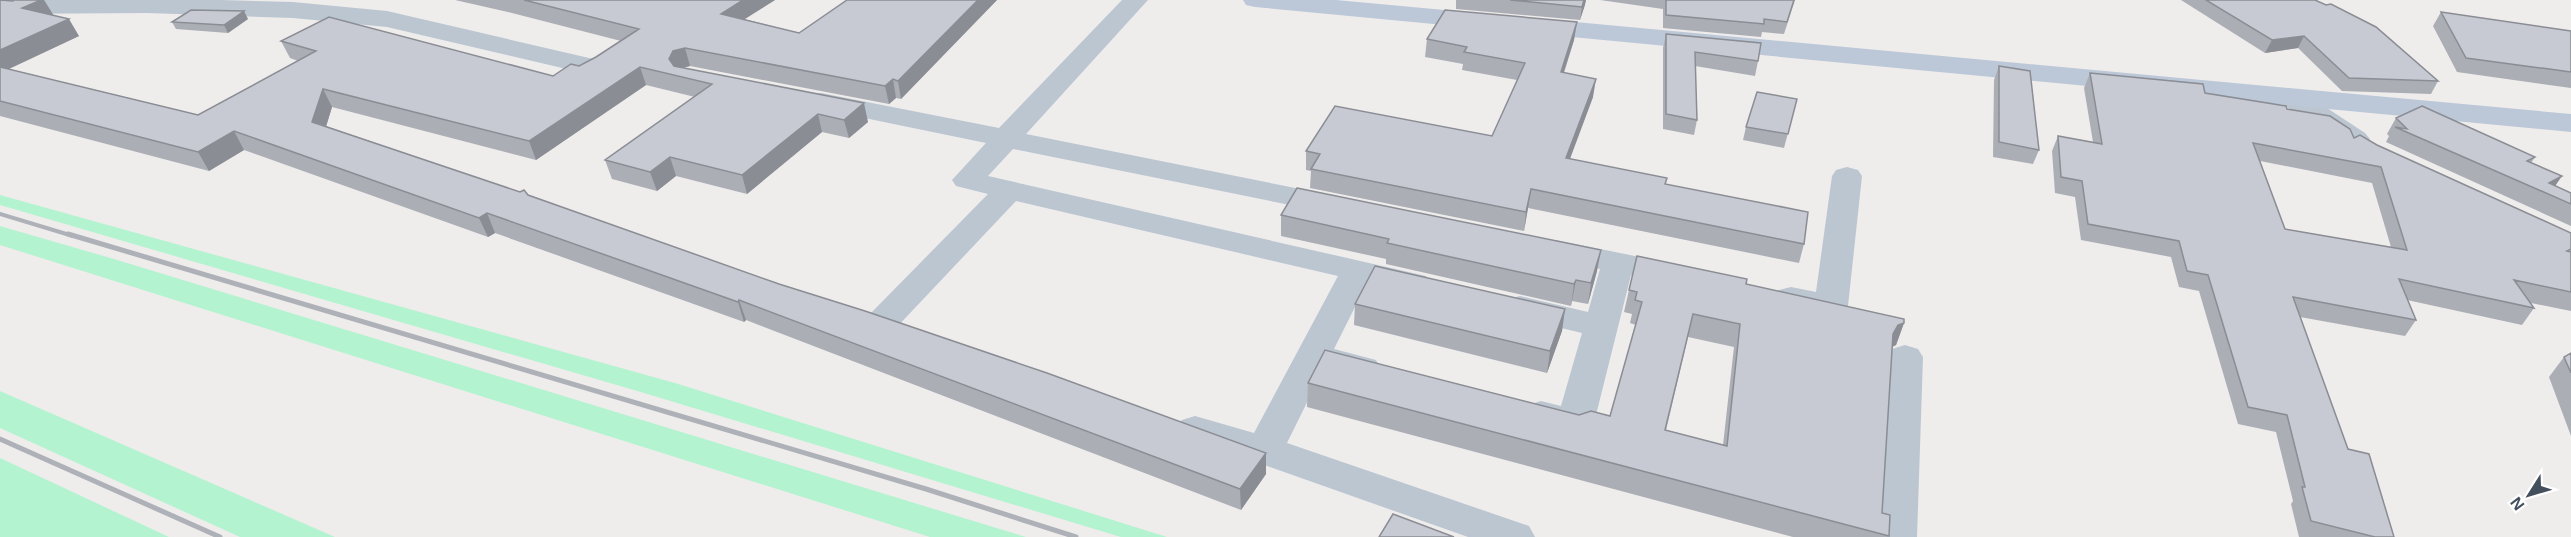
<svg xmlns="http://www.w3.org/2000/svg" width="2571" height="537" viewBox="0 0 2571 537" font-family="Arial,sans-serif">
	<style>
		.green { fill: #b4f3d0 }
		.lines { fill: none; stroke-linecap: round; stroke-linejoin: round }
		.minor { fill: #bbc6d1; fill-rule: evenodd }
		.secondary { fill: #bcc8d8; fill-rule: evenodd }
		.rail-far1 { stroke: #aeb1b8; stroke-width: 4 }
		.rail { stroke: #aeb1b8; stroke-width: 5 }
		.wall { fill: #abaeb5; fill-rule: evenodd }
		.shaded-wall { fill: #8b8d94 }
		.building { fill: #c7cad3; stroke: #8b8d94; stroke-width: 1.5; fill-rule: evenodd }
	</style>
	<rect width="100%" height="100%" fill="#efecec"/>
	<path class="green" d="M0 195 675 383 1167 537H1121L644 393 0 205Z
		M0 226 114 259 1026 537H930L0 245Z
		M0 391 335 537H240L0 428Z
		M0 458 169 537H0Z"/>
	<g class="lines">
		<path class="minor" d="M0 0H221L293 2 387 11 602 61 605 67 602 73 592 75 387 27 293 18 147 13 0 14Z
			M1122 0H1148L1026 134 1335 196 1346 198 1351 205 1346 212 1335 214 1013 149 988 176 1426 276 1431 283 1426 290 1414 293 1367 283 1334 349 1376 360 1381 369 1376 378 1363 381 1323 370 1287 443 1529 526 1535 537H1468L1250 460 1182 438 1176 429 1182 420 1195 416 1254 433 1338 276 1016 201 895 329 883 332 871 329 866 321 871 313 988 194 956 186 952 180 986 143 811 107 807 101 811 95 821 93 999 128Z
			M2291 89 2301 91 2365 133 2370 139 2365 145 2355 148 2345 145 2281 103 2277 97 2281 91Z
			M1847 167 1858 170 1862 176 1848 306 1843 314 1831 317 1779 306 1774 298 1779 290 1791 287 1816 292 1832 176 1836 170Z
			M1556 240 1679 265 1691 268 1696 275 1691 282 1679 285 1631 275 1594 423 1588 432 1575 436 1528 423 1522 414 1528 405 1541 401 1561 406 1582 333 1508 315 1503 307 1508 299 1520 296 1588 312 1600 269 1545 257 1540 250 1545 243Z
			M1905 345 1918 349 1923 357 1917 537H1875L1887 357 1892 349Z"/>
		<path class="secondary" d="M1243 0H1336L2571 114V132L1255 7 1246 5Z"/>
		<path class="rail-far1" d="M0 214 73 236"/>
		<path class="rail" d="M68 234 926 489 1076 537
			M0 439 220 537"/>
	</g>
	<path class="wall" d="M0 0 13 1 44 0 53 15 79 36 9 69 198 115 298 61 290 58 281 41 553 76 579 66 596 57 621 41 512 13 455 0H775L744 19 799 33 847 0H997L901 99 896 98 889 104 690 66 682 68 868 122 849 138 822 132 747 194 676 176 657 191 612 179 605 160 695 97 646 85 536 160 332 107 326 126 528 195 779 284 1266 453V474L1241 510 746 320 744 322 495 233 488 237 244 150 209 171 0 116Z
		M1456 0H1586L1580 20 1456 9Z
		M1600 0H1795L1784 34 1762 32 1761 37 1663 28V9Z
		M2181 0H2315L2438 81 2431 94 2342 91 2298 48 2265 53Z
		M2441 12 2571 31V88L2457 72 2433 26Z
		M248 19 228 33 176 29 172 22Z
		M1577 22 1574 40 1564 73 1593 97 1570 159 1665 184 1804 244 1799 263 1528 208 1524 231 1310 188 1311 171 1306 170V151L1492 136 1517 80 1462 70 1463 64 1425 57 1427 39Z
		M1666 34 1758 61 1755 76 1695 66 1697 120 1694 135 1663 129V48Z
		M1999 66 2039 150 2033 164 1993 157 1994 80Z
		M2090 73 2205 93 2287 109 2354 138 2377 145 2571 233V311L2531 303 2534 308 2522 325 2407 300 2416 320 2405 336 2300 317 2348 449 2394 537H2299L2291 504 2293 501 2276 432 2238 424 2199 291 2179 287 2171 257 2081 240 2075 197 2055 193 2052 151 2058 136 2093 142 2084 88ZM2260 161 2372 183 2391 247 2285 229Z
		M1797 99 1784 148 1743 140 1746 127Z
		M2396 118 2535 157 2531 163 2555 186 2571 193V226L2386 142 2389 136 2387 134Z
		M1281 215 1597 271 1588 304 1572 301 1571 306 1386 264V259L1281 236Z
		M1746 284 1904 323 1896 345 1892 347 1882 513 1890 515 1888 537H1793L1307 407 1308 383 1579 415 1610 416 1636 325 1630 323 1632 314 1624 312 1629 290ZM1688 337 1734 347 1723 445 1666 430Z
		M1355 304 1565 309 1562 331 1547 373 1354 325Z
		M2571 353V436L2549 377 2564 357Z"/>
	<path class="shaded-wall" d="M41 0H44L54 16 22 8Z
		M743 0H775L726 31 721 14Z
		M978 0H997L901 99 898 81Z
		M1584 0H1586L1585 5 1580 20 1582 7Z
		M244 11 248 19 228 33 224 25Z
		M69 19 79 36 0 73V50Z
		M1577 22 1574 40 1558 90 1561 72Z
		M2304 36 2298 48 2265 53 2272 40Z
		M685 48 690 66 678 69 675 75 669 59 673 51Z
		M640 67 646 85 536 160 529 141Z
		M893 79 896 98 889 104 885 86Z
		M1596 79 1593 97 1563 177 1566 158Z
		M323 89 332 107 322 140 312 122Z
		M864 103 868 122 849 138 844 120Z
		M818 114 822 132 747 194 742 175Z
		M234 131 244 150 209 171 198 152Z
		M670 157 676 176 657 191 650 172Z
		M2562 176 2551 192 2549 183Z
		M1531 189 1528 208 1524 231 1526 212Z
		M487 213 495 233 488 237 479 218Z
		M1601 250 1597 271 1588 304 1591 283Z
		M1576 280 1572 301 1571 306 1574 284Z
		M739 300 746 320 744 322 738 302Z
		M1565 309 1562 331 1547 373 1550 351Z
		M1904 323 1896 345 1890 348 1893 334 1898 325Z
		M1266 453V474L1241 510 1240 489Z"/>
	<path class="building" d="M0 0 13 1 14 0H41L22 8 69 19 0 50Z
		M524 0H743L721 14 799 33 847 0H978L898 81 893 79 885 86 685 48 673 51 669 59 674 66 864 103 844 120 818 114 742 175 670 157 650 172 605 160 712 84 640 67 529 141 323 89 312 122 520 192 524 190 528 195 779 284 865 311 1047 373 1266 453 1240 489 739 300 738 302 487 213 479 218 234 131 198 152 0 101V67L198 115 316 51 281 41 329 17 553 76 571 64 579 66 596 57 639 29Z
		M1510 0H1584L1582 7Z
		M1666 0H1794L1787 22 1764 19V24L1666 15Z
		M2206 0H2315L2326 5 2331 4 2376 27 2438 81 2349 78 2304 36 2272 40Z
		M191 10 244 11 224 25 172 22Z
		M1445 10 1577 22 1561 72 1596 79 1566 158 1667 178 1665 184 1808 212 1804 244 1531 189 1526 212 1311 169 1320 154 1306 151 1335 106 1492 136 1525 63 1464 52 1467 47 1427 39Z
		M2441 12 2571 31V72L2466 58Z
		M1666 34 1761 43 1758 61 1695 52 1697 120 1666 114Z
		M1999 66 2030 71 2039 150 1999 142Z
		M2090 73 2203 84 2205 93 2286 106 2287 109 2330 116 2350 129 2354 138 2360 135 2377 145 2571 233V249L2567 251 2571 252V292L2514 280 2534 308 2399 279 2416 320 2293 297 2348 449 2369 454 2394 537H2375L2311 521 2302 487H2305L2287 415 2248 407 2208 275 2187 271 2179 241 2088 224 2082 181 2061 177 2058 136 2102 144ZM2253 143 2381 167 2407 250 2285 229Z
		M1757 92 1797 99 1788 134 1746 127Z
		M2422 106 2535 157 2527 161 2562 176 2549 183 2571 193V204L2395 127 2407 129 2396 118Z
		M1297 188 1601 250 1591 283 1576 280 1574 284 1387 243 1389 239 1281 215Z
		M1637 256 1747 279 1746 284 1904 319V323L1898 325 1893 334 1882 513 1890 515 1889 536 1308 383 1325 350 1579 415 1591 411 1610 416 1642 302 1635 300 1637 292 1629 290ZM1693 314 1740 324 1727 446 1665 430Z
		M1375 266 1565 309 1550 351 1355 304Z
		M2571 353V373L2564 357Z
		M1393 514 1454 537H1379Z"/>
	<g transform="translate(2529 495) rotate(233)" stroke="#ffffff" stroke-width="4.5" paint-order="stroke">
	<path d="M0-4.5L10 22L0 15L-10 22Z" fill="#434f5c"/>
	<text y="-9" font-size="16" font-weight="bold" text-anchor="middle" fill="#434f5c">N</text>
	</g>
</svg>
